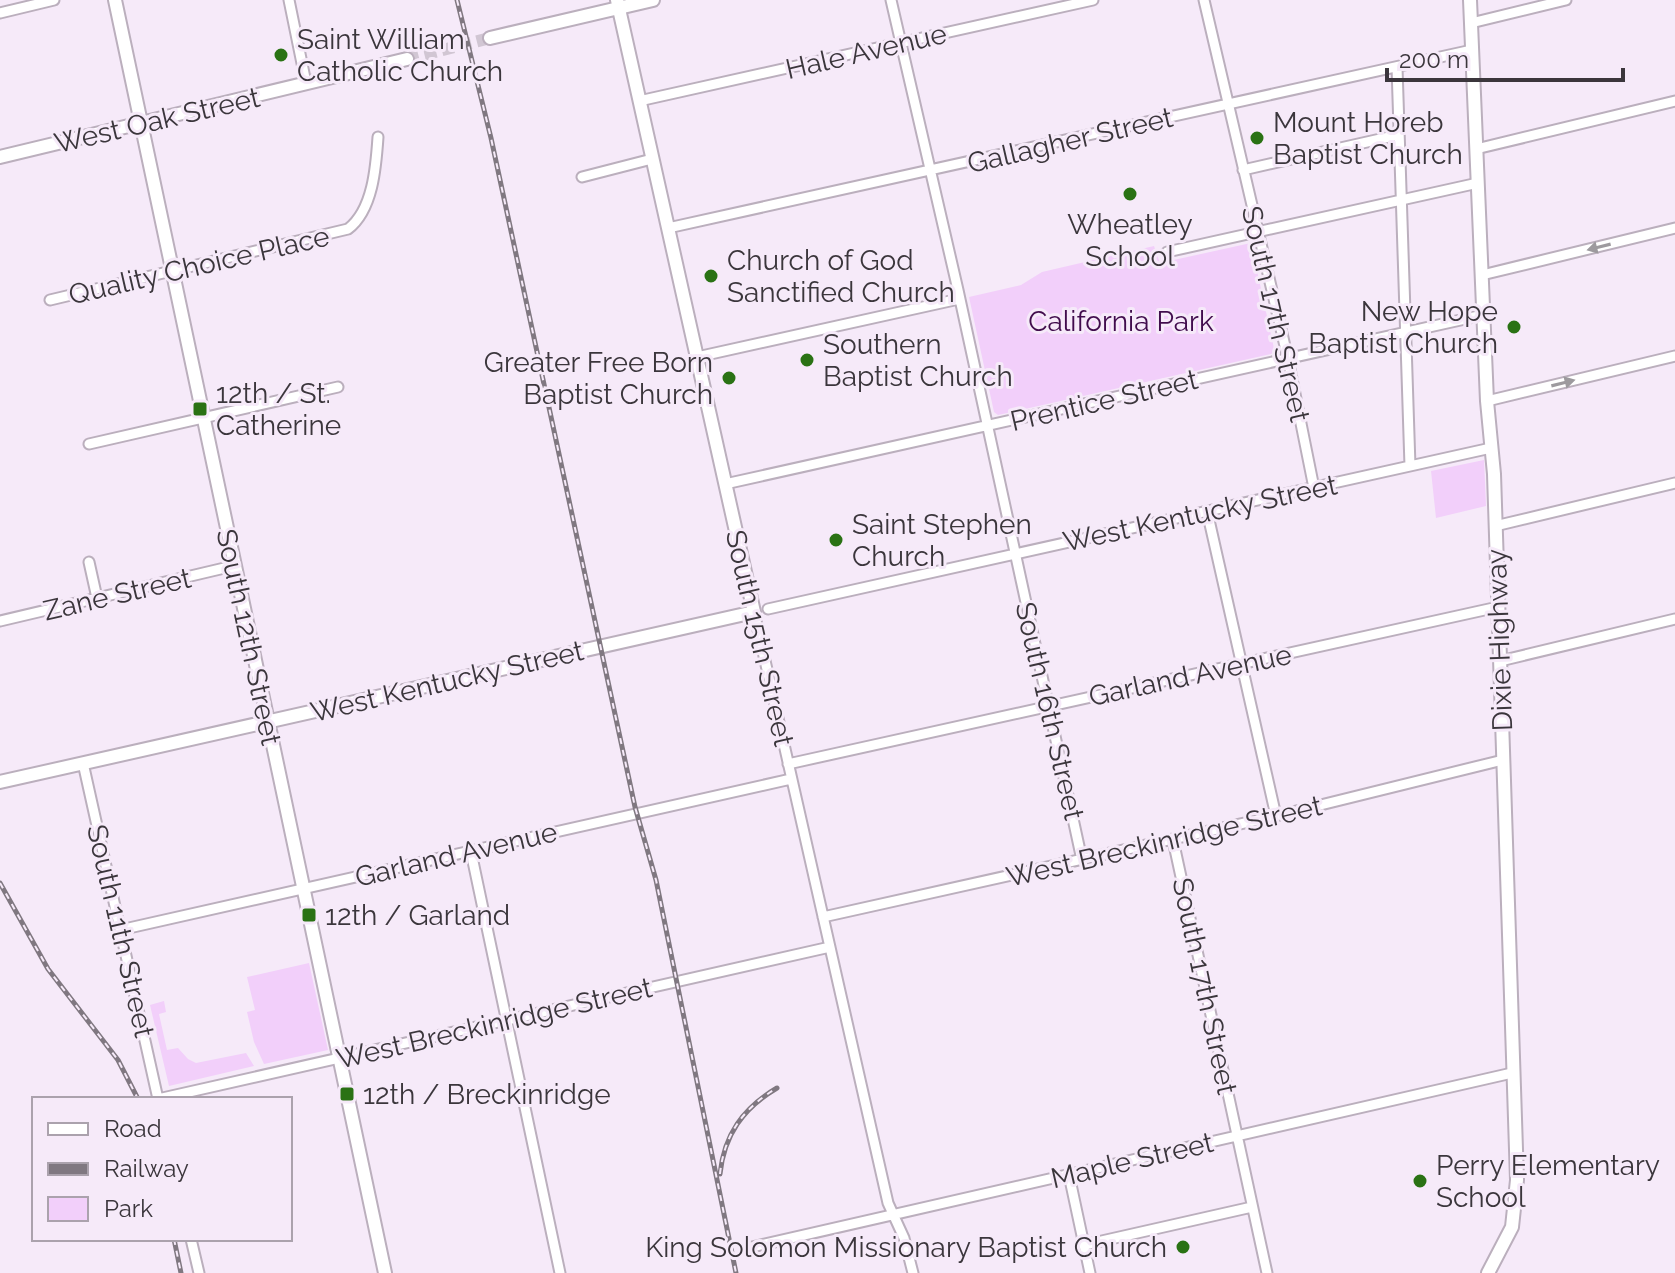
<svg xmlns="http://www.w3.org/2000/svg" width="1675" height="1273" viewBox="0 0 1675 1273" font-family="Raleway,sans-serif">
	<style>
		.green { fill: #f2cffa }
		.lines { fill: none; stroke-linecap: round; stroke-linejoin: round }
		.secondary-tunnel { stroke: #d1c6d3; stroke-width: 12; stroke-dasharray: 12 6; stroke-linecap: butt }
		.street-casing { stroke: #bbafbd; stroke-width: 13 }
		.secondary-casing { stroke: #bbafbd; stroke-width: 16 }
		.street { stroke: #fff; stroke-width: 9 }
		.secondary { stroke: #fff; stroke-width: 12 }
		.rail-casing { stroke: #807881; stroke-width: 5 }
		.rail { stroke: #f6eaf9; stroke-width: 2; stroke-dasharray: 6; stroke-linecap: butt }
		.oneway { fill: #9d9a9e }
		.poi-dot { fill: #2a7214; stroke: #f6eaf9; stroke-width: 3 }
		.labels { text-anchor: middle; stroke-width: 6; stroke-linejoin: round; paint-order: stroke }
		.poi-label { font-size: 28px; fill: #3b363c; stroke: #f6eaf9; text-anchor: start }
		.street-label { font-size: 28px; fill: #3b363c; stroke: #f6eaf9 }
		.park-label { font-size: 28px; fill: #410c4d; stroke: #f6eaf9 }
	</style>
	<rect width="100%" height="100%" fill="#f6eaf9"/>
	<path class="green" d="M1251 243 1275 353 998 415 994 412 969 297 1021 285 1042 272 1154 246 1160 263Z
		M1484 460 1486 506 1436 518 1431 471Z
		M309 963 328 1050 264 1064 254 1042 247 1012 255 1010 247 977Z
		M164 1001 166 1012 159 1014 167 1050 178 1048 188 1059 196 1063 246 1053 254 1066 169 1086 150 1005Z"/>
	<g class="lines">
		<path class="secondary-tunnel" d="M407 59 490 38"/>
		<g class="street-casing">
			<path id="street" d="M289 0 306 83
				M891 0 958 290 1082 860
				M1204 0 1288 359 1314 488
				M0 13 54 0
				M1471 23 1566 0
				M1397 67 1410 466
				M639 101 1093 0
				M1476 149 1675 101
				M1243 170 1398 135
				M582 177 652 159
				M668 228 1472 50
				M1167 252 1478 183
				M1482 275 1675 228
				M50 300 348 229C373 210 376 167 378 137
				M697 357 959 299
				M1487 401 1675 356
				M89 444 338 387
				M725 484 1483 315
				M1207 511 1276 816
				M1495 526 1675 483
				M89 562 97 598
				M768 609 1491 448
				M754 612 888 1203 904 1238 913 1273
				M0 621 233 566
				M1500 661 1675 619
				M83 763 158 1099
				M788 764 1498 607
				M1173 840 1267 1273
				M471 852 560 1273
				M823 917 1276 816 1503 760
				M120 930 791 779
				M158 1099 830 947
				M1069 1175 1090 1273
				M191 1239 199 1273
				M1084 1245 1252 1207
				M752 1247 1512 1073"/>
		</g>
		<g class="secondary-casing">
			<path id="secondary" d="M115 0 385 1273
				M1470 0 1487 401 1494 474 1517 1180 1512 1227 1488 1273
				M490 38 653 0
				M0 157 407 59
				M0 782 754 612 617 0"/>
		</g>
		<use href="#street" class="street"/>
		<use href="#secondary" class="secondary"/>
		<g class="rail-casing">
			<path id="rail" d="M457 0 491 138 635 807 656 880 736 1273
				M0 883 48 969 118 1060 138 1099
				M720 1174C724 1135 743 1108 777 1088
				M174 1239 181 1273"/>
		</g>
		<use href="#rail" class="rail"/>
	</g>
	<defs><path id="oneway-solid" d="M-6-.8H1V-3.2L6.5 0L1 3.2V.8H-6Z" transform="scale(2)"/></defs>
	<g class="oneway">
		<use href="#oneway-solid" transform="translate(1599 247) rotate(166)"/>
		<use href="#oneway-solid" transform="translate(1563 383) rotate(-14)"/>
	</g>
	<g class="poi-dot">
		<circle cx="281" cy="55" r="8"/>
		<circle cx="1257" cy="138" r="8"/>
		<circle cx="1130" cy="194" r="8"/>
		<circle cx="711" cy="276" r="8"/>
		<circle cx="1514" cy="327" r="8"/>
		<circle cx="807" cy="360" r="8"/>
		<circle cx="729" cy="378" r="8"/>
		<rect x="192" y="401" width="16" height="16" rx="4"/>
		<circle cx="836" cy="540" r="8"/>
		<rect x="301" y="907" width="16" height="16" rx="4"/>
		<rect x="339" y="1086" width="16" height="16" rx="4"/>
		<circle cx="1420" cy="1181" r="8"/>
		<circle cx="1183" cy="1247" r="8"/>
	</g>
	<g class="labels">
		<g class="poi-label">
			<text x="297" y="49">Saint William<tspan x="297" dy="32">Catholic Church</tspan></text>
			<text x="1273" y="132">Mount Horeb<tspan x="1273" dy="32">Baptist Church</tspan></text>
			<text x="1130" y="234" text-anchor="middle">Wheatley<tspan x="1130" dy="32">School</tspan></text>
			<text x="727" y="270">Church of God<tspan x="727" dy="32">Sanctified Church</tspan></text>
			<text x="1498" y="321" text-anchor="end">New Hope<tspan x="1498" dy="32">Baptist Church</tspan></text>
			<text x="823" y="354">Southern<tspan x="823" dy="32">Baptist Church</tspan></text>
			<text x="713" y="372" text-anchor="end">Greater Free Born<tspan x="713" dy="32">Baptist Church</tspan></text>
			<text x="216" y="403">12th / St.<tspan x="216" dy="32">Catherine</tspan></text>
			<text x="852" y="534">Saint Stephen<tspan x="852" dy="32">Church</tspan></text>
			<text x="325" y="925">12th / Garland</text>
			<text x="363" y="1104">12th / Breckinridge</text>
			<text x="1436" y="1175">Perry Elementary<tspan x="1436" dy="32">School</tspan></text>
			<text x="1167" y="1257" text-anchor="end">King Solomon Missionary Baptist Church</text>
		</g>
		<g class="street-label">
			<text transform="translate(866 51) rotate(-13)" y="10">Hale Avenue</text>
			<text transform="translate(157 120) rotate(-13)" y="10">West Oak Street</text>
			<text transform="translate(1070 140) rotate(-13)" y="10">Gallagher Street</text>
			<text transform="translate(199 265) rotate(-13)" y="10">Quality Choice Place</text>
			<text transform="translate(1276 314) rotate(77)" y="10">South 17th Street</text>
			<text transform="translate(1104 400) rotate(-13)" y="10">Prentice Street</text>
			<text transform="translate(1200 513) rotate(-12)" y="10">West Kentucky Street</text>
			<text transform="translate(117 594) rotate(-13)" y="10">Zane Street</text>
			<text transform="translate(249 637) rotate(78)" y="10">South 12th Street</text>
			<text transform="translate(760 638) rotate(77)" y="10">South 15th Street</text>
			<text transform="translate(1499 640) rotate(-92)" y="10">Dixie Highway</text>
			<text transform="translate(1190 675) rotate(-12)" y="10">Garland Avenue</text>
			<text transform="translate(447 681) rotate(-13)" y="10">West Kentucky Street</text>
			<text transform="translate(1050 711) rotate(77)" y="10">South 16th Street</text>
			<text transform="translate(1164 841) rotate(-13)" y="10">West Breckinridge Street</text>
			<text transform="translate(456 854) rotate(-13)" y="10">Garland Avenue</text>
			<text transform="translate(121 931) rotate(77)" y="10">South 11th Street</text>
			<text transform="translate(1205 986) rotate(78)" y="10">South 17th Street</text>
			<text transform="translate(494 1023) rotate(-13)" y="10">West Breckinridge Street</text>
			<text transform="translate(1132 1160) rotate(-13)" y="10">Maple Street</text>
		</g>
		<g class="park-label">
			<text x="1121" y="331">California Park</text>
		</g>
	</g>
	<rect x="32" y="1097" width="260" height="144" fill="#f6eaf9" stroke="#aba2ad" stroke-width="2"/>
	<rect x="48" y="1123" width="40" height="12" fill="#ffffff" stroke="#aba2ad" stroke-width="2"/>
	<text x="104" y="1137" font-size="24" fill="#3b363c">Road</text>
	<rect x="48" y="1163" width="40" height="12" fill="#807881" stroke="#aba2ad" stroke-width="2"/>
	<text x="104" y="1177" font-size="24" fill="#3b363c">Railway</text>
	<rect x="48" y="1197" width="40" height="24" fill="#f2cffa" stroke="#aba2ad" stroke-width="2"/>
	<text x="104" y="1217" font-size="24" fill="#3b363c">Park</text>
	<path d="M1387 68v12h236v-12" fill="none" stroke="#3b363c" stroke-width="4"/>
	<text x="1399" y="68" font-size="24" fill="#3b363c" stroke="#f6eaf9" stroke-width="6" paint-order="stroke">200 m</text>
</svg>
